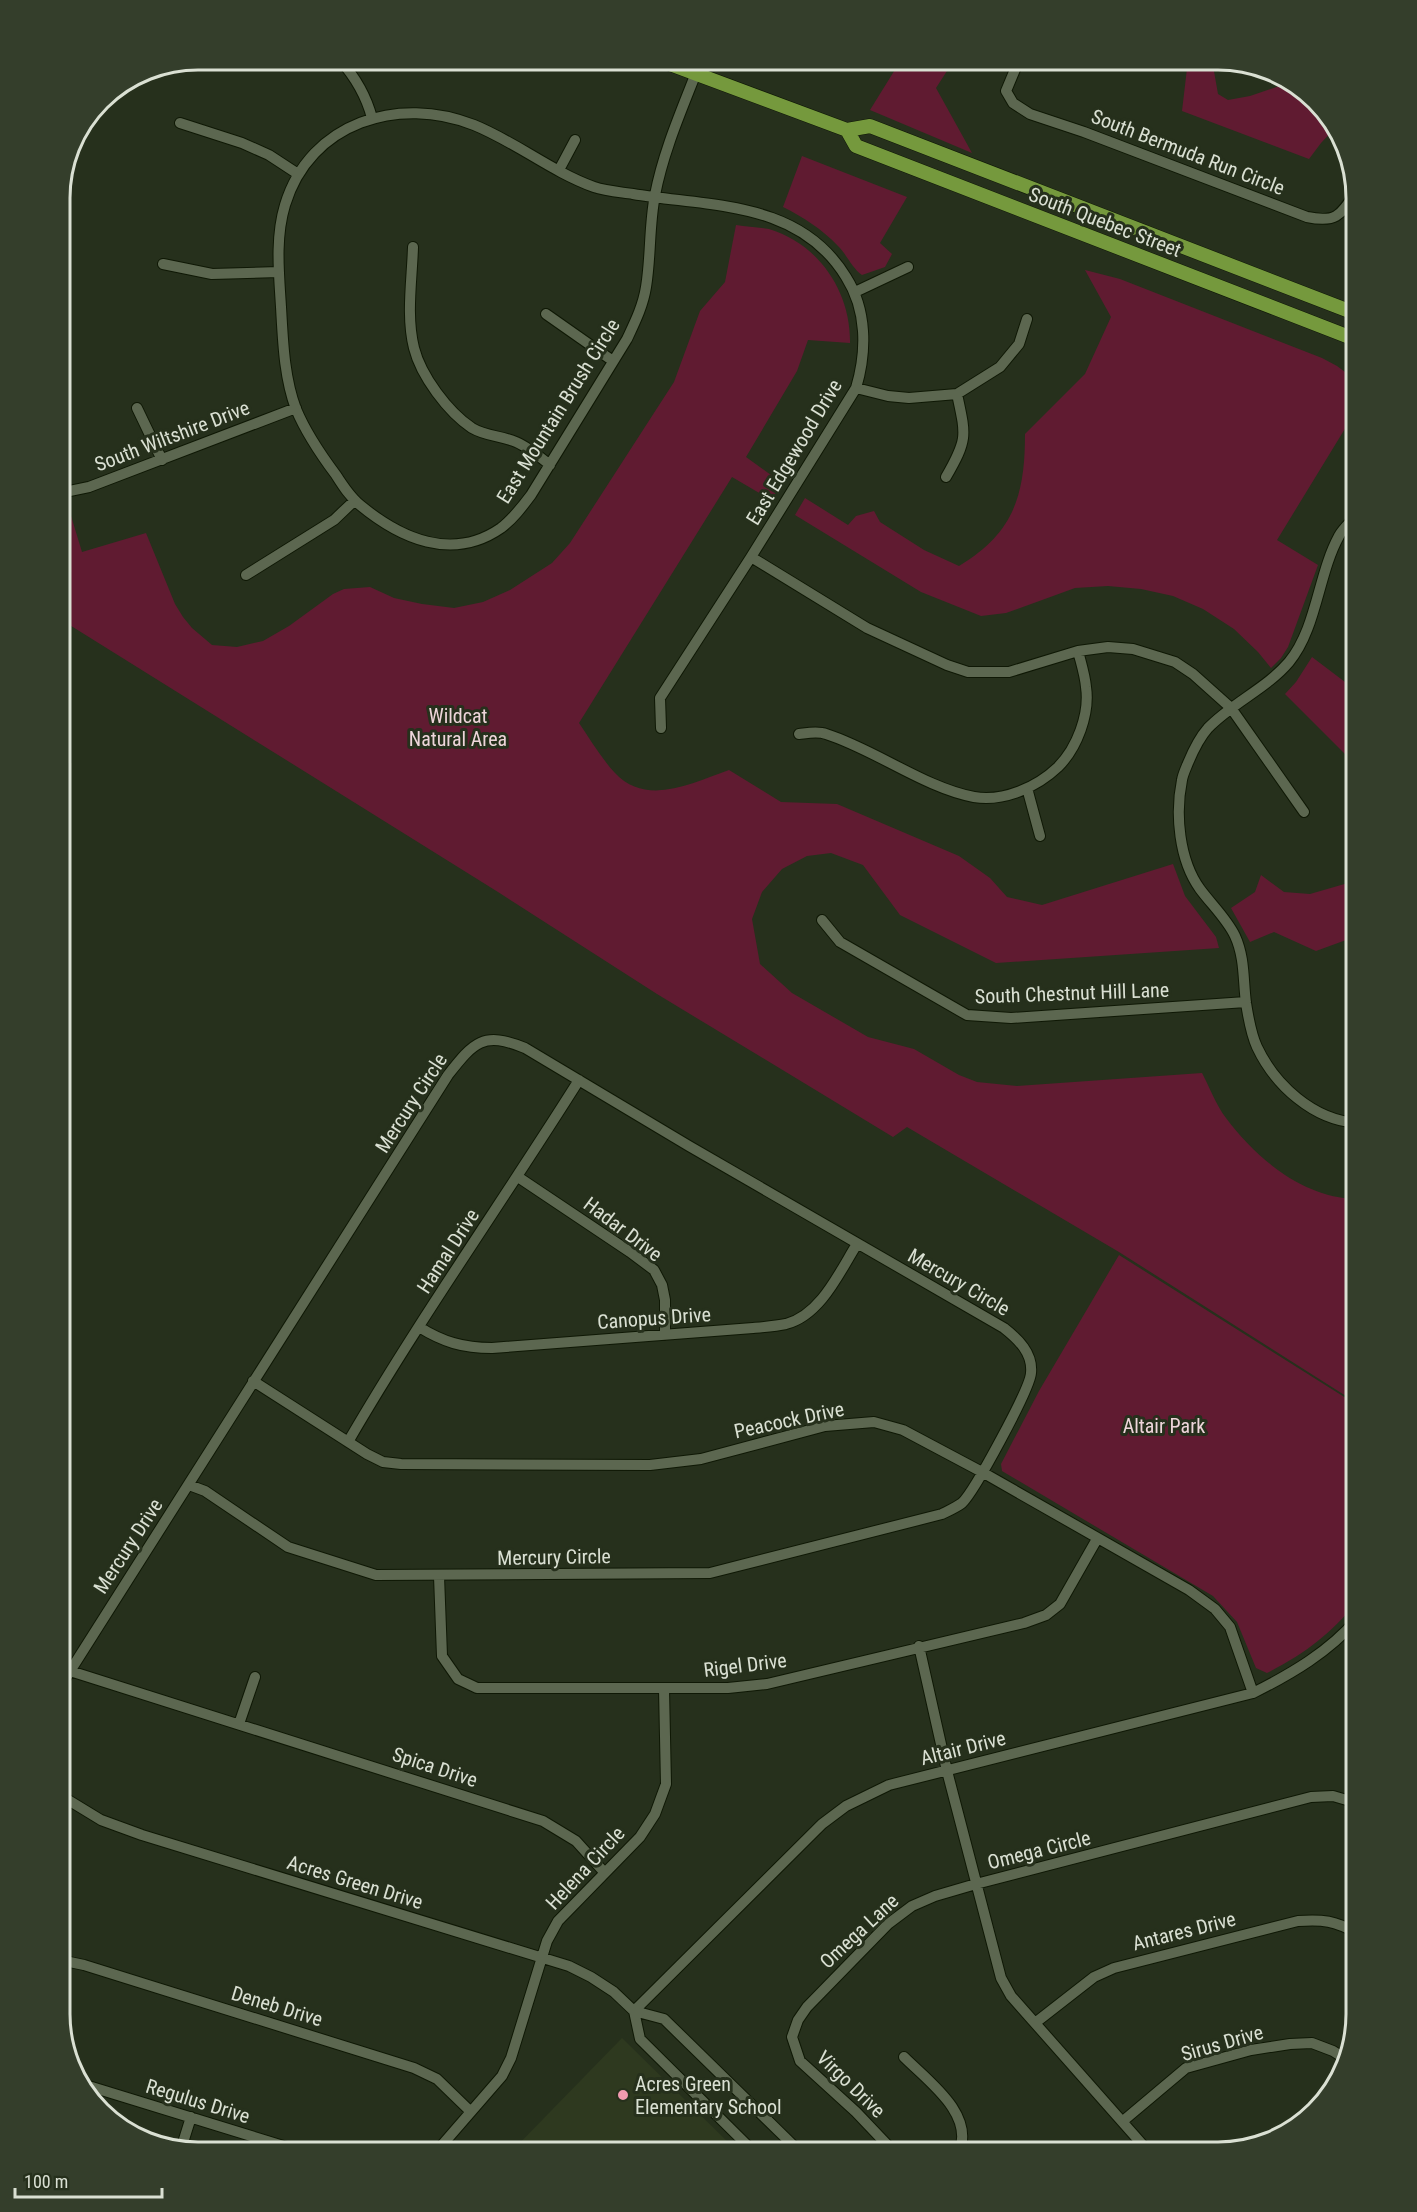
<svg xmlns="http://www.w3.org/2000/svg" width="1417" height="2212" viewBox="0 0 1417 2212" font-family="'Roboto Condensed',sans-serif">
	<style>
		.built { fill: #2e391f }
		.green { fill: #601b31 }
		.lines { fill: none; stroke-linecap: round; stroke-linejoin: round }
		.minor-casing { stroke: #0f1805; stroke-width: 12 }
		.major-casing { stroke: #0f1805; stroke-width: 15 }
		.minor { stroke: #5c6750; stroke-width: 10 }
		.major { stroke: #75993d; stroke-width: 14 }
		.poi-dot { fill: #f29aaf; stroke: #26301c; stroke-width: 2 }
		.labels { text-anchor: middle; stroke-width: 6; stroke-linejoin: round; paint-order: stroke }
		.street-label { font-size: 20px; fill: #dae0d3; stroke: #26301c }
		.park-label { font-size: 20px; fill: #eed5da; stroke: #26301c }
		.poi-label { font-size: 20px; fill: #dae0d3; stroke: #26301c; text-anchor: start }
		.rim { fill: none; stroke: #dae0d3; stroke-width: 3 }
	</style>
	<rect width="100%" height="100%" fill="#26301c"/>
	<path class="built" d="M622 2038 738 2152H511Z"/>
	<path class="green" d="M901 60H954L936 88 972 153 870 110Z
		M1188 60H1212L1218 94 1228 100 1250 96 1291 82 1295 83 1335 128 1321 143 1309 159 1182 111Z
		M802 156 907 197 880 243 892 254 885 267 862 275C852 268 847 255 838 246 822 229 803 217 783 207Z
		M736 225C747 227 759 227 769 229 819 244 851 292 850 343L808 340 797 371 746 457 782 483 771 500 732 477 579 723C590 739 601 758 615 773 647 807 692 783 729 770L781 802 837 804 959 856 990 878 1007 897 1042 905 1173 864 1185 896 1216 937 1219 948 996 963 900 915 863 865 831 853 807 856 782 869 762 892 752 919 760 964 792 993 868 1037 914 1049 959 1075 977 1082 1017 1086 1202 1073C1210 1088 1216 1105 1226 1118 1257 1159 1303 1198 1357 1199V1403L1119 1252 907 1127 893 1137 657 994 498 892 60 619V506H68L82 552 146 533 175 604 183 617 192 628 212 645 237 647 263 641 289 626 333 594 344 589 370 587 394 598 422 604 454 608 483 602 510 590 552 563 570 543 674 382 700 311 725 282Z
		M1085 270 1120 279 1322 358 1337 366 1357 381V409L1277 540 1318 565 1288 647 1281 658 1271 668 1258 652 1234 629 1203 609 1173 596 1141 589 1108 586 1075 588 1006 613 981 616 921 592 795 515 805 498 848 525 856 516 874 511 880 522 924 550 959 566C1014 533 1025 495 1025 434L1085 374 1111 317Z
		M1312 657 1345 682 1356 666 1357 766 1285 694 1296 682Z
		M1357 872V936L1316 951 1274 932 1250 942 1231 908 1255 892 1261 875 1284 892 1310 894 1348 883Z
		M1119 1255 1357 1405V1602C1329 1635 1306 1653 1267 1673L1256 1668 1237 1622 1213 1596 1002 1471 1001 1464 1039 1391Z"/>
	<g class="lines">
		<g class="minor-casing">
			<path id="minor" d="M340 60C356 78 366 95 372 118
				M1019 60 1006 91 1013 103 1030 114 1084 132 1307 217C1336 223 1340 216 1356 192
				M180 123 242 143 269 155 298 174
				M559 170 575 140
				M413 247C412 280 406 316 414 348 421 376 448 412 472 428 485 436 502 436 516 442 528 447 539 456 550 465
				M163 264 212 274 279 272
				M855 292 908 267
				M546 314 613 361
				M856 388 888 396 909 398 957 394 1000 367 1019 344 1027 319
				M137 408 162 460
				M946 477C968 439 966 436 957 394
				M60 493 89 487 296 408
				M751 557 867 628 947 665 968 672H1009L1078 651 1108 647 1133 649 1175 662 1193 674 1231 708 1304 812
				M246 575 334 520 354 501
				M661 728 660 698 751 557 856 388C867 351 867 310 846 277 799 200 710 207 633 194 620 192 606 191 594 187 552 172 516 142 474 125 399 95 310 122 285 205 275 238 279 274 281 307 283 341 284 377 296 409 306 433 321 455 336 475 343 486 350 497 360 505 400 538 452 562 501 528 513 519 522 507 531 495L627 339C635 322 643 306 646 287 651 257 649 225 655 195 664 148 684 105 701 60
				M799 734C808 733 818 731 826 734 874 749 925 788 974 797 1004 802 1037 787 1058 767 1077 748 1090 714 1086 687 1085 675 1081 663 1078 651
				M1027 788 1040 836
				M822 920 840 942 967 1015 1011 1018 1246 1002
				M1357 1123C1313 1120 1275 1085 1257 1047 1251 1034 1248 1016 1246 1003 1243 980 1245 958 1235 936 1227 919 1211 904 1200 889 1179 860 1175 814 1182 780 1183 774 1186 768 1188 763 1193 751 1200 737 1208 728 1232 703 1267 688 1289 662 1317 628 1318 574 1339 536 1343 528 1351 522 1357 515
				M518 1177 630 1252 654 1270 662 1285 665 1300V1335
				M60 1317 61 1316
				M419 1327C443 1342 463 1348 492 1348L753 1328C764 1327 776 1326 786 1324 821 1315 840 1271 857 1244
				M253 1381 367 1454 383 1462 401 1464 650 1465 701 1459 825 1426 874 1422 903 1430 982 1472 1189 1590 1215 1609 1230 1627 1253 1693
				M348 1442C420 1318 503 1201 579 1080
				M439 1576 442 1656 458 1679 477 1688H728L767 1684 1024 1623 1046 1615 1060 1604 1097 1539
				M919 1646 947 1771 1001 1978 1011 1996 1149 2152
				M70 1671 543 1821 576 1841 604 1872
				M60 1687 448 1075C474 1042 483 1031 525 1048L689 1146 1004 1328C1018 1339 1033 1353 1031 1373 1030 1389 974 1492 962 1503 957 1507 948 1511 942 1514L710 1573 376 1575 288 1547 205 1491 189 1485
				M239 1724 255 1677
				M60 1795 101 1820 142 1835 569 1966 591 1977 614 1992 634 2011 664 2019 800 2152
				M60 1960 84 1965 414 2068 437 2079 470 2111
				M634 2011 822 1824 846 1806 889 1785 1253 1693C1291 1674 1329 1652 1357 1619
				M634 2011 640 2039 754 2152
				M1035 2023 1094 1977 1114 1968 1298 1921C1323 1919 1335 1921 1357 1933
				M904 2057C928 2081 975 2114 959 2152
				M82 2084 303 2152
				M1123 2121 1186 2068 1251 2050 1290 2044 1312 2043 1333 2051 1344 2058
				M181 2149 191 2117
				M436 2152 502 2076 511 2058 547 1941 558 1921 640 1837 655 1814 666 1784 664 1689
				M894 2152 856 2112 800 2061 792 2037 798 2020 807 2007 888 1924 912 1906 935 1896 976 1884 1311 1797 1333 1796 1357 1803"/>
		</g>
		<g class="major-casing">
			<path id="major" d="M659 60 847 130 870 126 1357 314
				M847 130 856 146 1357 340"/>
		</g>
		<use href="#minor" class="minor"/>
		<use href="#major" class="major"/>
	</g>
	<circle class="poi-dot" cx="623" cy="2095" r="6"/>
	<g class="labels">
		<g class="street-label">
			<text transform="translate(1188 152) rotate(21)" y="7">South Bermuda Run Circle</text>
			<text transform="translate(1105 222) rotate(21)" y="7">South Quebec Street</text>
			<text transform="translate(558 411) rotate(-58)" y="7">East Mountain Brush Circle</text>
			<text transform="translate(172 436) rotate(-21)" y="7">South Wiltshire Drive</text>
			<text transform="translate(794 452) rotate(-59)" y="7">East Edgewood Drive</text>
			<text transform="translate(1072 993) rotate(-2)" y="7">South Chestnut Hill Lane</text>
			<text transform="translate(411 1103) rotate(-57)" y="7">Mercury Circle</text>
			<text transform="translate(623 1229) rotate(37)" y="7">Hadar Drive</text>
			<text transform="translate(448 1251) rotate(-57)" y="7">Hamal Drive</text>
			<text transform="translate(959 1282) rotate(30)" y="7">Mercury Circle</text>
			<text transform="translate(654 1318) rotate(-4)" y="7">Canopus Drive</text>
			<text transform="translate(789 1420) rotate(-12)" y="7">Peacock Drive</text>
			<text transform="translate(128 1546) rotate(-57)" y="7">Mercury Drive</text>
			<text transform="translate(554 1557) rotate(-1)" y="7">Mercury Circle</text>
			<text transform="translate(745 1665) rotate(-7)" y="7">Rigel Drive</text>
			<text transform="translate(963 1748) rotate(-14)" y="7">Altair Drive</text>
			<text transform="translate(435 1767) rotate(18)" y="7">Spica Drive</text>
			<text transform="translate(1039 1850) rotate(-14)" y="7">Omega Circle</text>
			<text transform="translate(585 1868) rotate(-47)" y="7">Helena Circle</text>
			<text transform="translate(355 1882) rotate(17)" y="7">Acres Green Drive</text>
			<text transform="translate(859 1931) rotate(-43)" y="7">Omega Lane</text>
			<text transform="translate(1184 1931) rotate(-14)" y="7">Antares Drive</text>
			<text transform="translate(277 2006) rotate(17)" y="7">Deneb Drive</text>
			<text transform="translate(1222 2043) rotate(-16)" y="7">Sirus Drive</text>
			<text transform="translate(851 2084) rotate(44)" y="7">Virgo Drive</text>
			<text transform="translate(198 2101) rotate(17)" y="7">Regulus Drive</text>
		</g>
		<g class="park-label">
			<text x="458" y="723">Wildcat<tspan x="458" dy="23">Natural Area</tspan></text>
			<text x="1164" y="1433">Altair Park</text>
		</g>
		<g class="poi-label">
			<text x="635" y="2091">Acres Green<tspan x="635" dy="23">Elementary School</tspan></text>
		</g>
	</g>
	<path d="M0 0H1417V2212H0ZM198 70H1218A128 128 0 0 1 1346 198V2014A128 128 0 0 1 1218 2142H198A128 128 0 0 1 70 2014V198A128 128 0 0 1 198 70Z" fill="#343e2b" fill-rule="evenodd"/>
	<path class="rim" d="M198 70H1218A128 128 0 0 1 1346 198V2014A128 128 0 0 1 1218 2142H198A128 128 0 0 1 70 2014V198A128 128 0 0 1 198 70Z"/>
	<path d="M15 2188v9h147v-9" fill="none" stroke="#dae0d3" stroke-width="3"/>
	<text x="24" y="2188" font-size="18" fill="#dae0d3" stroke="#26301c" stroke-width="4.5" paint-order="stroke">100 m</text>
</svg>
